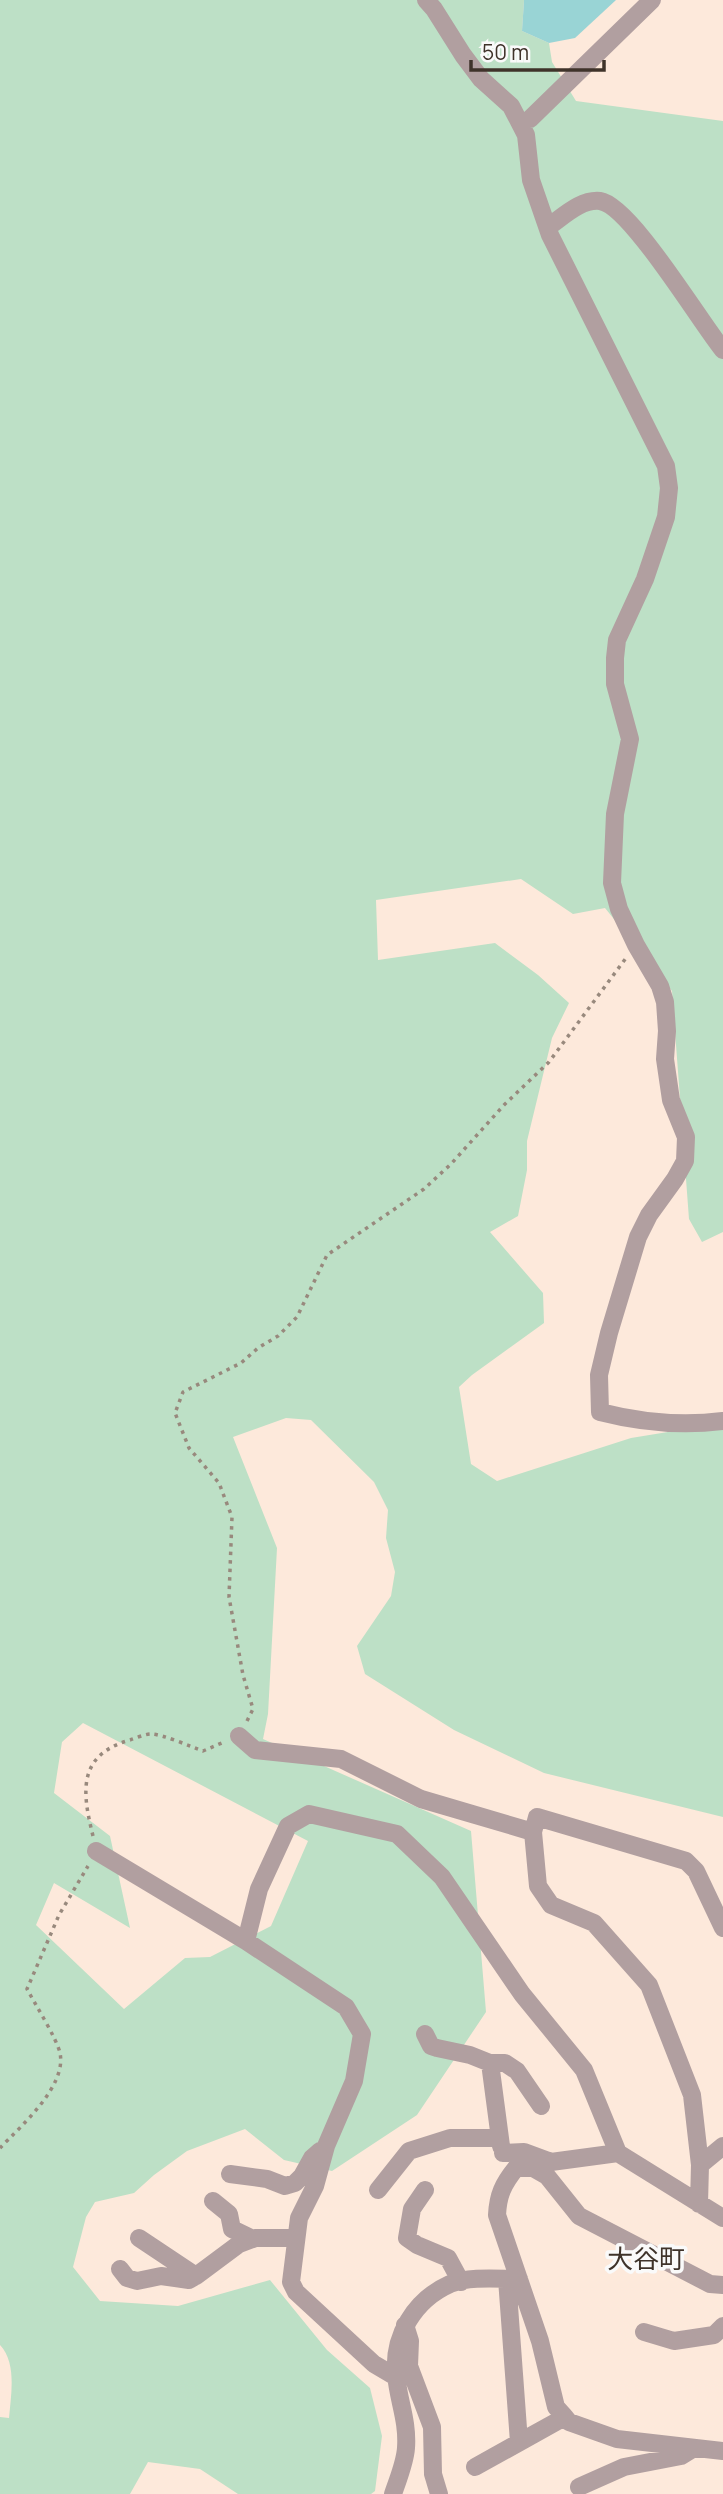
<svg xmlns="http://www.w3.org/2000/svg" width="723" height="2494" viewBox="0 0 723 2494" font-family="Manrope,'Noto Sans JP',sans-serif">
	<style>
		.green { fill: #bde0c6; fill-rule: evenodd }
		.water { fill: #99d4d5 }
		.lines { fill: none; stroke-linecap: round; stroke-linejoin: round }
		.path { stroke: #98897d; stroke-width: 3.5; stroke-dasharray: 3.5 5; stroke-linecap: butt }
		.minor { stroke: #b19fa0; stroke-width: 18 }
		.labels { text-anchor: middle; stroke-width: 7; stroke-linejoin: round; paint-order: stroke }
		.quarter-label { font-size: 26px; fill: #3f332a; stroke: #fafafa }
	</style>
	<rect width="100%" height="100%" fill="#fde9db"/>
	<path class="green" d="M0 0H524L522 31 549 43 552 62 576 101 723 121V1232L702 1242 689 1219 672 991 605 908 573 914 521 879 376 900 378 960 495 943 538 975 569 1003 552 1038 527 1141V1170L518 1216 490 1232 543 1293 544 1323 472 1375 459 1387 471 1464 497 1481 631 1438 723 1423V1817L544 1773 454 1730 365 1674 357 1646 391 1596 395 1572 386 1538 388 1510 374 1482 311 1420 286 1418 233 1437 277 1548 268 1714 263 1739 471 1831 486 2012 417 2115 332 2171 284 2160 245 2129 187 2151 154 2175 134 2193 95 2202 86 2217 73 2267 100 2301 178 2306 270 2280 327 2350 370 2388 382 2436 375 2491 371 2494H238L200 2469 148 2462 130 2494H0V2417L9 2418C11 2395 17 2363 0 2345ZM83 1723 308 1841 271 1926 210 1957 185 1958 124 2009 36 1925 54 1883 130 1928 110 1836 54 1793 62 1742Z"/>
	<path class="water" d="M524 0H616L575 38 549 43 522 31Z"/>
	<g class="lines">
		<path class="path" d="M247 1721 253 1709 243 1675 229 1597 232 1517 219 1483 189 1448 175 1413 183 1392 241 1363 258 1348 278 1336 297 1317 327 1255 424 1189 451 1164 504 1105 549 1062 626 958
			M93 1836C82 1792 77 1755 130 1740 136 1738 145 1734 151 1734 162 1734 192 1747 203 1751L224 1742
			M0 2148C21 2126 67 2086 60 2053 57 2039 35 2004 27 1989L59 1915 88 1866"/>
		<path class="minor" d="M426 0 434 9 463 55 481 79 511 106 526 135 531 180 550 235 666 466 669 488 666 517 645 579 617 640 615 658V684L630 739 615 814 612 883 619 909 636 945 660 986 665 1002 667 1031 665 1059 671 1100 686 1137 685 1161 675 1179 649 1215 638 1237 609 1333 599 1375 600 1412C639 1422 683 1426 723 1421
			M530 119 652 0
			M548 227C564 216 581 199 600 201 630 205 700 322 723 350
			M239 1736 255 1750 341 1759 421 1799 533 1832
			M96 1851 246 1941 346 2007 362 2034 354 2081 326 2146 315 2186 299 2218 291 2282 296 2292 374 2364 396 2377
			M246 1941 259 1889 288 1826 309 1814 397 1834 442 1877 522 1994 584 2070 618 2153 723 2218
			M425 2034 431 2046 437 2048 470 2055 490 2063H505L517 2071 541 2106
			M490 2063 501 2146
			M503 2153 524 2152 551 2162 618 2153
			M700 2165 723 2146
			M230 2174 267 2179 285 2186 295 2183 302 2176 312 2158 320 2151
			M378 2190 409 2151 450 2138H499
			M425 2190 412 2209 407 2238 417 2245 448 2258 461 2282
			M213 2201 229 2214 232 2229 253 2239
			M699 2204 700 2165 692 2095 649 1985 594 1923 551 1905 538 1886 533 1832 537 1817 686 1861 696 1871 723 1928
			M139 2238 196 2276 239 2244 255 2238H296
			M120 2269 127 2278 137 2281 161 2276 189 2280 196 2276
			M507 2279 519 2442
			M723 2285 710 2284 579 2216 547 2176 533 2168H516C503 2184 498 2195 497 2215L540 2341 556 2407 565 2417 569 2422 617 2439 723 2451
			M405 2325 410 2341 409 2366 432 2427 433 2474 439 2494
			M644 2332 674 2341 714 2335 723 2326
			M475 2467 565 2417
			M579 2487 624 2467 681 2456 694 2448
			M393 2494C398 2479 405 2463 406 2448 408 2420 398 2400 396 2374 393 2336 414 2300 450 2284 470 2276 498 2279 519 2279"/>
	</g>
	<g class="labels">
		<g class="quarter-label">
			<text x="646" y="2268">大谷町</text>
		</g>
	</g>
	<path d="M471 60v10h133v-10" fill="none" stroke="#3f332a" stroke-width="3.5"/>
	<text x="482" y="60" font-size="21" fill="#3f332a" stroke="#fafafa" stroke-width="5" paint-order="stroke">50 m</text>
</svg>
